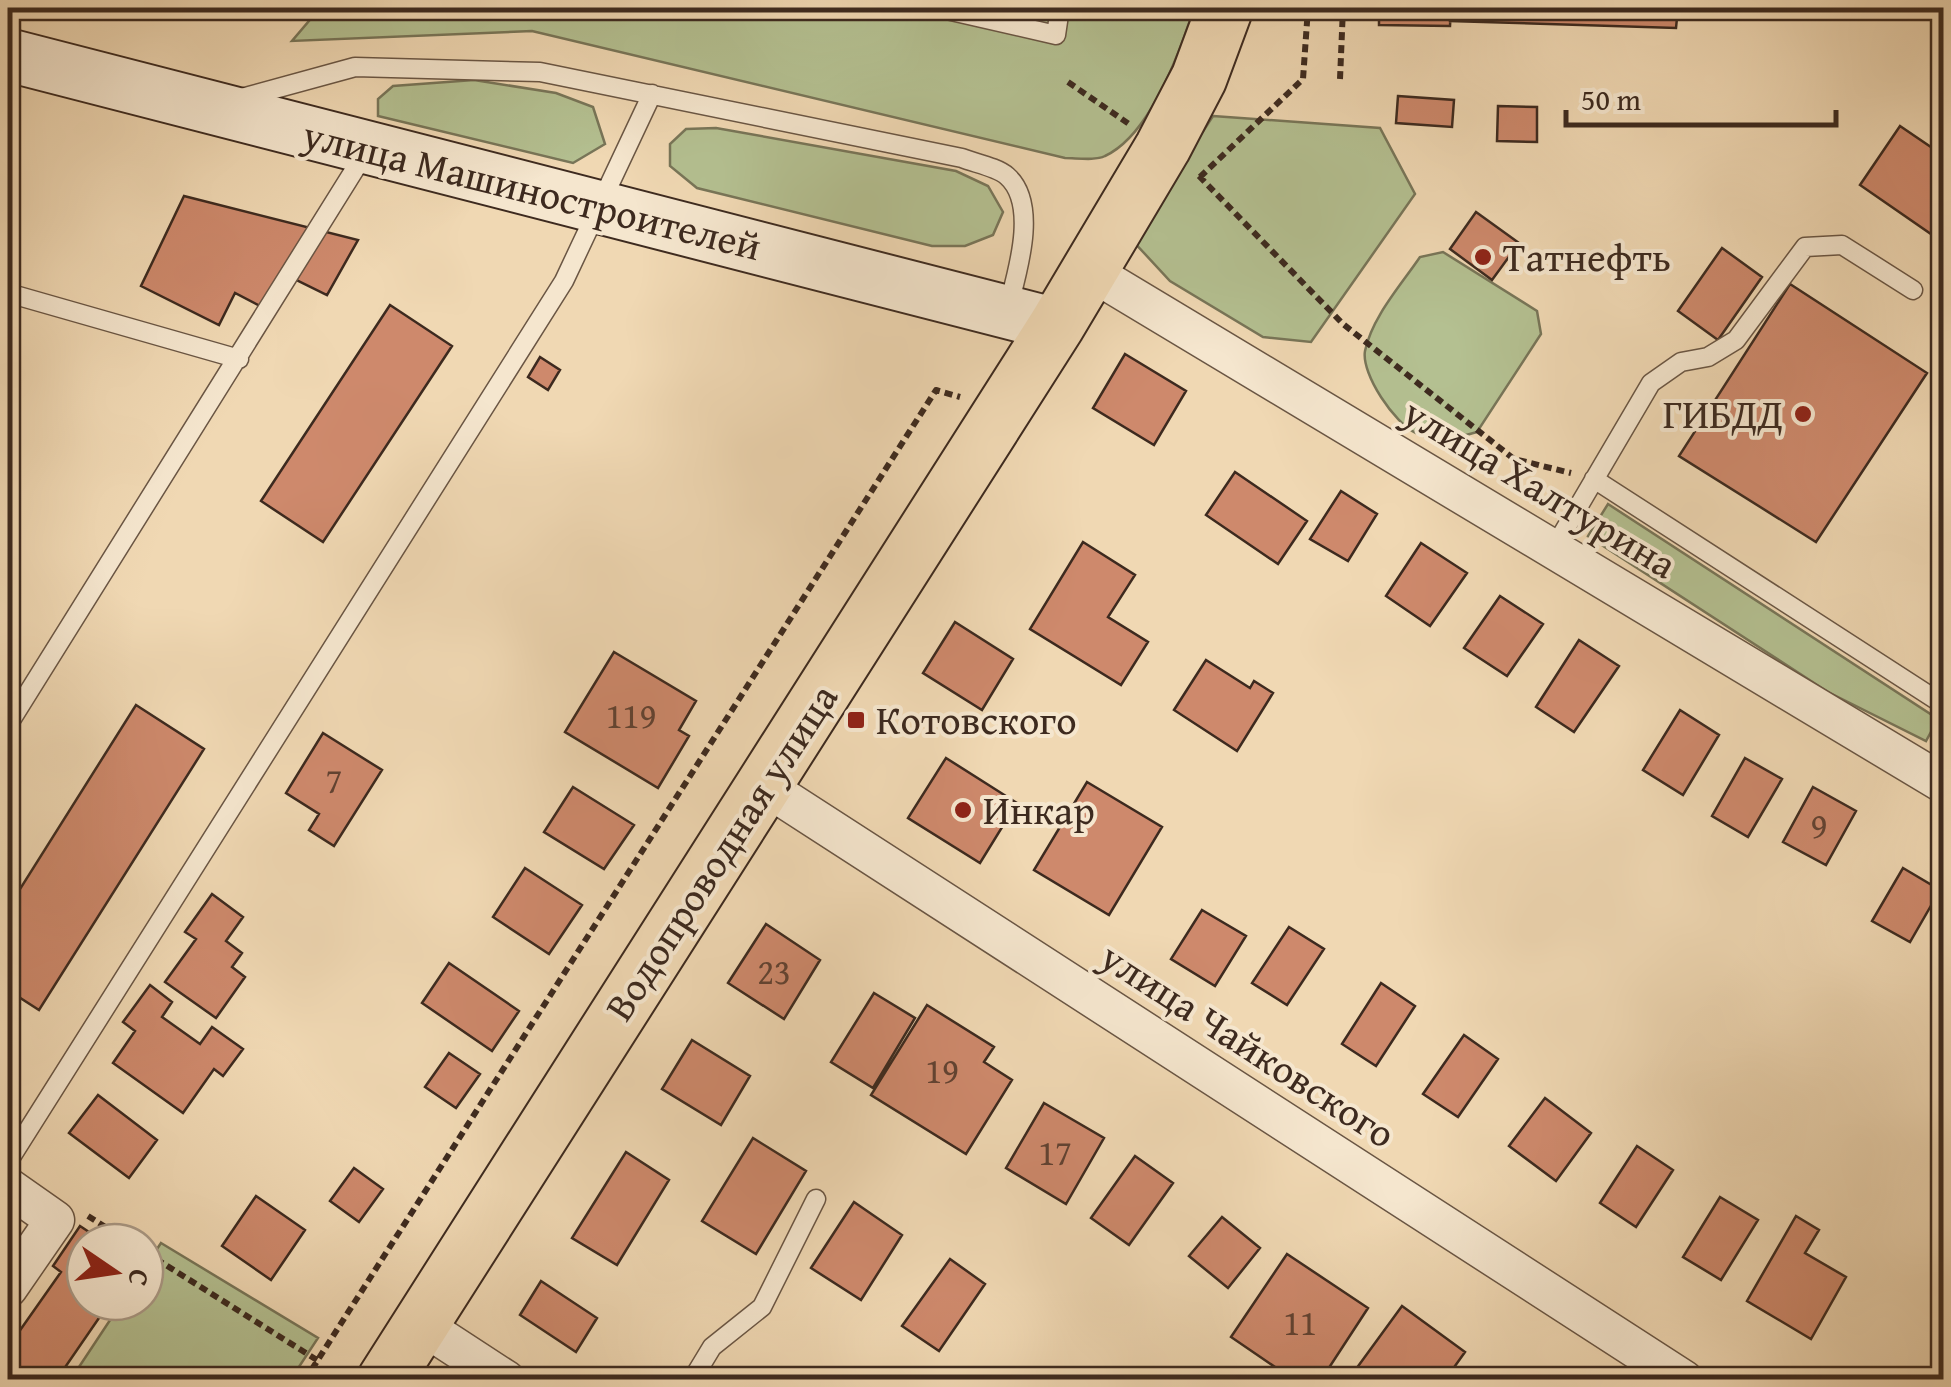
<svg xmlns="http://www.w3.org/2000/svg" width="1951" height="1387" viewBox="0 0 1951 1387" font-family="'Gentium Book Plus',serif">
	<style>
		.green { fill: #b4c091; stroke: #787558; stroke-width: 2.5 }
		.building { fill: #ce896c; stroke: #3d2a1f; stroke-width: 2.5 }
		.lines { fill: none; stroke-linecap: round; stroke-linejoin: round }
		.service-casing { stroke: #6a5644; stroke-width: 21 }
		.minor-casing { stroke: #6a5644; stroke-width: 41 }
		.secondary-casing { stroke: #3d2a1f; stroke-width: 56 }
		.primary-casing { stroke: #3d2a1f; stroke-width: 59 }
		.path { stroke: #3d2a1f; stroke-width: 6; stroke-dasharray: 8 5; stroke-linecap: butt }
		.service { stroke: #f5e6ce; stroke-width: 18 }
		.minor { stroke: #f5e6ce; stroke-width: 38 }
		.secondary { stroke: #f5e6ce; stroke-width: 52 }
		.primary { stroke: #f0d8b3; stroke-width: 55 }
		.poi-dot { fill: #8f2418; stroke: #f5e6ce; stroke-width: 4 }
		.labels { text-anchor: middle; stroke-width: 8; stroke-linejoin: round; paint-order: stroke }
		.number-label { font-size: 35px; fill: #614232 }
		.street-label { font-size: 40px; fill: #3d2a1f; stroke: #f5e6ce }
		.poi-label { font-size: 40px; fill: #3d2a1f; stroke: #f5e6ce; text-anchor: start }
	</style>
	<rect width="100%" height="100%" fill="#f0d8b3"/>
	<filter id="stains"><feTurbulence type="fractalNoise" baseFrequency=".002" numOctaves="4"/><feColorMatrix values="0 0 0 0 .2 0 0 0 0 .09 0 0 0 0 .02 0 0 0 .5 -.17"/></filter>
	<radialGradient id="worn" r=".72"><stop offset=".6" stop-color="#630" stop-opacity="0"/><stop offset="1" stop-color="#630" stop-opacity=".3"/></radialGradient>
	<path class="green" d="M320 8H1018L1041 13 1042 8H1194C1180 52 1150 135 1105 156 1095 161 1077 158 1065 158L532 31 292 41Z
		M474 80 556 93 593 107 605 144 573 163 378 116V99L393 86Z
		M1213 116 1380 128 1415 194 1311 342 1263 337 1170 281 1132 240Z
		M716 128 956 171 988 186 1003 212 993 235 965 246H932L697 188 670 166V144L686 129Z
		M1443 252 1537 311 1541 334 1477 432C1457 438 1437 442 1416 433 1395 424 1361 374 1365 351 1372 317 1401 285 1420 257Z
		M1608 504 1938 719 1926 741 1828 692 1588 536Z
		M161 1243 318 1338 291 1379H71L122 1302H145V1267Z"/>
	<path class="building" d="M1379 8H1451L1450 26 1379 25Z
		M1451 8H1678L1676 28 1450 21Z
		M1398 96 1454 100 1452 127 1396 123Z
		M1498 106 1537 107V142L1497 141Z
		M1900 126 1944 156V243L1860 185Z
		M184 196 358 240 327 295 286 275 268 310 235 293 219 325 141 286Z
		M1476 212 1519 243 1492 280 1450 249Z
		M1722 248 1762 277 1718 340 1678 311Z
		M1790 284 1927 373 1816 542 1679 456Z
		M390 305 452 346 323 542 261 501Z
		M1125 354 1186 391 1154 445 1093 408Z
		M540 357 560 370 548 390 528 377Z
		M1235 472 1307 521 1278 564 1206 515Z
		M1341 491 1377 514 1348 561 1310 539Z
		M1083 542 1135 575 1108 617 1148 642 1121 685 1030 629Z
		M1421 543 1467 573 1430 626 1386 596Z
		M1500 596 1543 624 1507 676 1464 648Z
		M955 622 1013 659 982 710 923 673Z
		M1579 640 1619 666 1574 732 1536 707Z
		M614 652 696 701 679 730 689 736 658 788 565 732Z
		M1206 660 1250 688 1254 681 1273 693 1237 751 1174 710Z
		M136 705 204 749 39 1010 8 990V908Z
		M1680 710 1719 735 1683 795 1643 770Z
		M323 733 382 770 334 846 309 830 319 814 286 793Z
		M946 758 1017 803 980 863 908 818Z
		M1745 758 1782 779 1748 837 1712 816Z
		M1087 782 1162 827 1109 915 1034 870Z
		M573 787 634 825 604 869 544 832Z
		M1813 787 1856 811 1826 865 1783 842Z
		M525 868 582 905 549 954 493 917Z
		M1903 868 1940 890 1910 942 1872 921Z
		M212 894 243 917 226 941 242 953 232 967 245 977 216 1018 165 982 196 939 185 932Z
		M1202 910 1246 936 1215 986 1171 959Z
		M766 924 820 960 784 1019 728 983Z
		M1289 927 1324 949 1287 1005 1252 983Z
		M449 963 519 1011 492 1051 422 1003Z
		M1381 983 1415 1006 1376 1066 1342 1044Z
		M150 985 172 1002 162 1017 200 1044 212 1027 243 1049 223 1076 214 1069 183 1113 113 1063 135 1031 123 1022Z
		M874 993 915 1018 873 1088 831 1062Z
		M927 1005 994 1047 984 1062 1012 1080 966 1154 871 1095Z
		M1464 1035 1498 1059 1458 1117 1423 1094Z
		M692 1040 750 1076 721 1125 662 1089Z
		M449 1053 480 1074 456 1108 425 1087Z
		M98 1095 157 1140 129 1178 69 1133Z
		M1545 1098 1591 1133 1556 1181 1509 1146Z
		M1044 1103 1104 1138 1066 1204 1006 1168Z
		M753 1138 806 1171 756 1254 702 1221Z
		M1637 1146 1673 1170 1636 1227 1600 1203Z
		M626 1152 669 1180 617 1265 572 1238Z
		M1135 1156 1173 1183 1129 1245 1091 1218Z
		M354 1168 383 1189 359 1222 330 1201Z
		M256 1196 305 1230 271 1280 222 1246Z
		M1720 1197 1758 1220 1721 1280 1683 1257Z
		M854 1202 902 1235 861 1300 811 1268Z
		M1796 1216 1819 1230 1805 1253 1846 1277 1811 1339 1747 1301Z
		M1222 1217 1260 1248 1228 1288 1189 1256Z
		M80 1226 104 1242H85V1302H110L57 1379 51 1375 48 1380H8V1335L10 1332 16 1336 61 1272 53 1266Z
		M1287 1254 1368 1308 1321 1380H1294L1231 1337Z
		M950 1259 985 1284 939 1351 902 1326Z
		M541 1281 597 1318 576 1352 520 1315Z
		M1402 1306 1465 1352 1445 1380H1348Z"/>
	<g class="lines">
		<g class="service-casing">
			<path id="service" d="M938 8 1056 35 1060 8
				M238 99 355 67 540 72 962 158C974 163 997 167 1007 176 1039 204 1017 273 1008 308
				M8 293 239 359
				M1594 479 1944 705
				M1554 548 1651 383 1681 362 1708 357 1736 340 1805 247 1842 245 1913 290
				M8 725 365 153
				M8 1162 564 281 652 94
				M692 1380 712 1347 762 1307 816 1199"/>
		</g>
		<g class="minor-casing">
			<path id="minor" d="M1090 271 1944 784
				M763 785 1684 1380
				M8 1187 55 1220 8 1288
				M420 1324 506 1380"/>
		</g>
		<g class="secondary-casing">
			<path id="secondary" d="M8 55 1057 325"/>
		</g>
		<g class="primary-casing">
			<path id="primary" d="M385 1380 1057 325 1163 147 1199 78 1225 8"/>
		</g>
		<path class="path" d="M1340 79 1343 8
			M1068 82 1129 124
			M1199 176 1343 324 1514 459 1571 473
			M1200 177 1303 79 1308 8
			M88 1216 129 1242
			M145 1252 317 1360
			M305 1380 936 390 960 397"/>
		<use href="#service" class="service"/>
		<use href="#minor" class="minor"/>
		<use href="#secondary" class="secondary"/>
		<use href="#primary" class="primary"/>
	</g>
	<g class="poi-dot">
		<circle cx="1483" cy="257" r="10"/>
		<circle cx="1803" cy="414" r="10"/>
		<rect x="846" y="710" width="20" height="20" rx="5"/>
		<circle cx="963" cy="810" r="10"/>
	</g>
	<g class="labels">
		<g class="number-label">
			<text x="631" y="728">119</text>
			<text x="334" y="793">7</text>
			<text x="1819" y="838">9</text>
			<text x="774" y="984">23</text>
			<text x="942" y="1083">19</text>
			<text x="1055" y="1165">17</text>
			<text x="1300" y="1335">11</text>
		</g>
		<g class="street-label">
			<text transform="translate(532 190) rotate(14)" y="14">улица Машиностроителей</text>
			<text transform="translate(1540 488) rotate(31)" y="14">улица Халтурина</text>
			<text transform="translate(721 852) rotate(-57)" y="14">Водопроводная улица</text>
			<text transform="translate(1248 1045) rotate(33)" y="14">улица Чайковского</text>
		</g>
		<g class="poi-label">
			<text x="1503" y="271">Татнефть</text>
			<text x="1783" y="428" text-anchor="end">ГИБДД</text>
			<text x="876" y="734">Котовского</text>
			<text x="983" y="824">Инкар</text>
		</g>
	</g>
	<rect width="1951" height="1387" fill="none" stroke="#f0d8b3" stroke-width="40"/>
	<rect x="10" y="10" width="1931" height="1367" fill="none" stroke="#3d2a1f" stroke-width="5"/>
	<rect x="20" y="20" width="1911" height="1347" fill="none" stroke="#3d2a1f" stroke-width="2.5"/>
	<g transform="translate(115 1272) rotate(103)"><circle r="48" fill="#f5e6ce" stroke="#ab9b88" stroke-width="2.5"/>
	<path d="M0-8L18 38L0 25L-18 38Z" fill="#8f2418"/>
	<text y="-15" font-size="28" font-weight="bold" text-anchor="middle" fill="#3d2a1f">С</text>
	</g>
	<path d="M1566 110v15h270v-15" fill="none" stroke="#3d2a1f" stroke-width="5"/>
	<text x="1581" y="110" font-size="30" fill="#3d2a1f" stroke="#f5e6ce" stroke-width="8" paint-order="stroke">50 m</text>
	<rect width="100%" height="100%" filter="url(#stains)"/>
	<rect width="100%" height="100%" fill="url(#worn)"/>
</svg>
